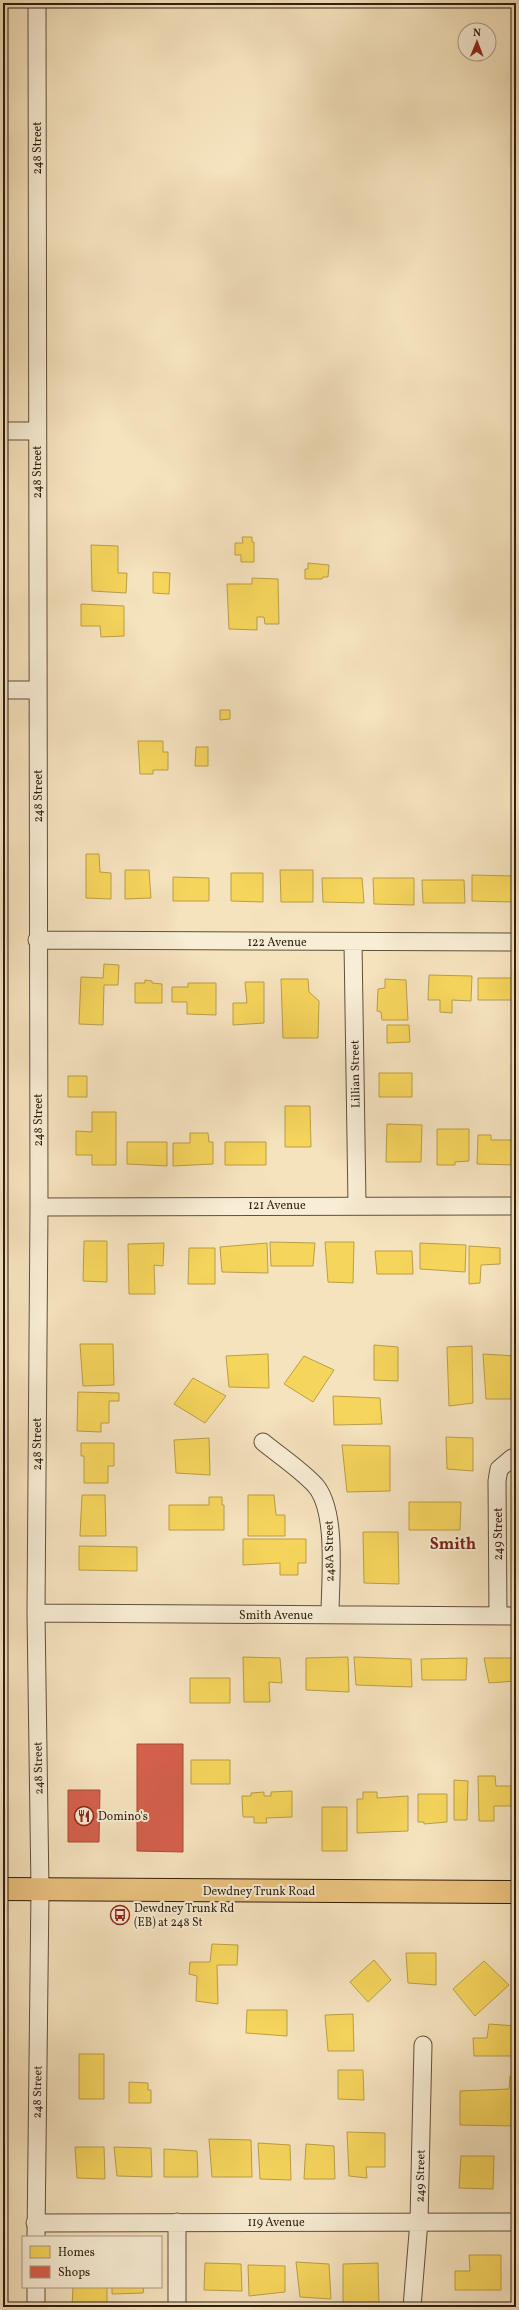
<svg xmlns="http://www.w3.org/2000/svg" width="519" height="2310" viewBox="0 0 519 2310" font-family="Vollkorn,serif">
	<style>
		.homes { fill: #f6d55c; stroke: #ba9e45 }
		.shops { fill: #d6604d; stroke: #a44c3b }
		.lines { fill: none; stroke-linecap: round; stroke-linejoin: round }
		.minor-casing { stroke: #604f3c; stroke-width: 19 }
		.major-casing { stroke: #2e1e10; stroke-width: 24 }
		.minor { stroke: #f8edd5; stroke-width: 17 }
		.major { stroke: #eac27f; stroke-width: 22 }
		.labels { text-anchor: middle; stroke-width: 4; stroke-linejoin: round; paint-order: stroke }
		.street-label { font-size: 12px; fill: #2e1e10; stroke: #f8edd5 }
		.poi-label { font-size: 12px; fill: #2e1e10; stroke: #f8edd5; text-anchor: start }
		.district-label { font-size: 16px; font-weight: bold; fill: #7a1f14; stroke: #f8edd5 }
	</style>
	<rect width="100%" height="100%" fill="#f5e3be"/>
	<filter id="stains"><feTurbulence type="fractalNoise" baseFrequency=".005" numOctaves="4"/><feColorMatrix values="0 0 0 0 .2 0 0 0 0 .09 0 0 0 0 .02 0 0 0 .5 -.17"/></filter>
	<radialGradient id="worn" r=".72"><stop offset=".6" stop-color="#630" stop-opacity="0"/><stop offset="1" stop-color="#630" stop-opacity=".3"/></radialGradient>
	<path class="homes" d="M242 537H252V542H254V562H241V555H235V543H243Z
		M91 545 118 546V573H127L126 593 92 591Z
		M308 563 329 565 328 577H323L322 579H305V569H308Z
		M153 572 170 573 169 594 153 593Z
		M252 578 278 579 279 624H265L264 617H257V630L229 629 227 584H252Z
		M81 604 124 606V636L101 637 100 626H81Z
		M220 710H230V719L220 720Z
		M138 741H163V752H168V770H153V774H140Z
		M196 747H208V766H195Z
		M86 854H99L100 872 111 873V899L86 898Z
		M125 870H149L151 898 125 899Z
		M280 870H313V902H281Z
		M231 873H263V902L231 901Z
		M472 875 512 876 513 902 472 901Z
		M173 877 209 878V901H173Z
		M322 878H362L364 903 323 902Z
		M373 878H414V905L374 904Z
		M422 880H464L465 903H423Z
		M104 964 119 965 118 985H104L103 1025 79 1024 81 977 103 978Z
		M429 975 472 976 471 1001 452 1000V1013L440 1012V1000H428Z
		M478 978H516V1000H478Z
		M281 979H308L309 992 319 1001 318 1038H283Z
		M385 979 406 980 408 1020H382L381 1012 377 1011 378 989 385 988Z
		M145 980 152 981V983L162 984V1003H135V983H145Z
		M245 982H264V1023L233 1025V1003H247Z
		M188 983H216V1015L187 1014V1002H172V987H188Z
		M387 1025H409L410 1042 387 1043Z
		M379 1073H412V1097H379Z
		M68 1076H87V1097H68Z
		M285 1106H310L311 1147H285Z
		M92 1112H116V1165H92V1155H76V1131L92 1132Z
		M387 1124 422 1125 421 1162H386Z
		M437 1129H469V1161L455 1162V1165H437Z
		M190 1133H208L209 1142H213V1164L173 1166V1143H190Z
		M478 1135H491V1140H516V1165L477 1164Z
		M127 1142H167V1166L127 1164Z
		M225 1142H266V1165H225Z
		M84 1241H107V1282L83 1281Z
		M270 1242 315 1243 313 1266H271Z
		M325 1242H354L353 1283 328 1282Z
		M164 1243 163 1266 154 1265 155 1294H129L128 1244Z
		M267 1243 268 1273 222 1272 220 1247Z
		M420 1243 466 1245 465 1272 420 1269Z
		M469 1246 500 1248V1264L481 1265 480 1283 469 1284Z
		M189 1248H215V1284H188Z
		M375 1251H412L413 1274H377Z
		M80 1344H113L114 1385 83 1386Z
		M374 1345 398 1347V1381L374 1380Z
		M472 1346 473 1403 449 1406 447 1347Z
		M268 1354 269 1388 229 1387 226 1356Z
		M483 1354 516 1356V1399H486Z
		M304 1356 334 1370 313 1402 284 1384Z
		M193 1378 226 1396 205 1423 174 1404Z
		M78 1392 119 1393V1401H109V1423H101V1432L77 1431Z
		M333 1396 380 1398 382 1424 334 1425Z
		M446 1437 473 1438V1471L447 1469Z
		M209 1438 210 1475 176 1473 174 1440Z
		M81 1443H114V1466H108V1483H84V1456H81Z
		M342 1445 390 1446V1491L347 1492Z
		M82 1495H105L106 1536H80Z
		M248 1495H274L276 1515H285V1536H248Z
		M209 1497H222V1505H224V1530H169V1505H209Z
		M409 1502H461L460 1530H409Z
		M363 1532H398L399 1584 364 1583Z
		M243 1539H306V1563H298V1575H280V1563L243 1565Z
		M79 1546 137 1547V1571L79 1570Z
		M243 1657 280 1658 282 1683 269 1682 270 1702H244Z
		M348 1657 349 1692 306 1690V1658Z
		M354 1657 411 1659 412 1687 356 1685Z
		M467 1658 466 1680H422L421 1659Z
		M484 1658H516V1681L489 1683Z
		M190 1678H230V1703H190Z
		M191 1760H230V1784H191Z
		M478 1776H495L496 1786H513V1806H494V1821H479Z
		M454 1780 468 1781 467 1820H454Z
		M292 1791V1817L266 1818 267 1823H254V1817H243L242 1796H251V1793L264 1792V1796H271V1792Z
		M363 1792H377V1798L408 1796V1831L357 1833V1799H363Z
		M418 1794H447V1822L424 1824V1822H418Z
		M322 1807H347V1851H322Z
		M212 1944 238 1945 237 1965H217L218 2004 196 2001 197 1976 189 1974 190 1962H210Z
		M406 1953H436V1985L408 1983Z
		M374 1960 391 1980 368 2002 350 1982Z
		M484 1961 509 1985 475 2016 453 1989Z
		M247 2010H287V2036L246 2033Z
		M353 2014 354 2051H328L325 2015Z
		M489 2024 516 2026V2056H474L473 2038H487Z
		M79 2054H104V2099H79Z
		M338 2070H363L364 2100 338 2099Z
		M510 2076H516V2126L460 2125V2091L509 2089Z
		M129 2082 148 2083V2090H151V2103H129Z
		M347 2132 385 2133V2167H366L367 2178 349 2176Z
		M209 2139 251 2140 252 2177H212Z
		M258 2143 290 2145 291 2180 260 2179Z
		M306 2144 334 2146 335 2179H304Z
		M75 2147H104L105 2179 77 2178Z
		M114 2147 151 2148 152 2177 117 2176Z
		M164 2149 197 2151 198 2177H164Z
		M461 2156H494L493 2189 459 2188Z
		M469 2255H501V2290H455V2271H470Z
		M296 2262 329 2264 331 2299 300 2297Z
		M205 2263 241 2264 242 2291 204 2290Z
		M378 2263 379 2307H343V2264Z
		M248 2265 285 2266V2292L249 2296Z
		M73 2287H107V2307H72Z
		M112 2287H144L143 2293 112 2294Z
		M461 2303 489 2305V2307H461Z"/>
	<path class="shops" d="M137 1744H183V1852L137 1851Z
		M68 1790H100L99 1842H68Z"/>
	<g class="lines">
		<g class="minor-casing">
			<path id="minor" d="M3 431H37
				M3 690H38
				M37 940 516 942
				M353 943 357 1204
				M39 1207 516 1206
				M263 1442C280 1456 300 1469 315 1485 338 1511 330 1581 330 1615
				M36 1613 516 1616
				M498 1616 497 1481 499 1469 512 1458
				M177 2222V2307
				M35 2223 516 2222
				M36 2237 40 1890 36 1613 39 1207 37 3
				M36 2287V2307
				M412 2307 419 2221 423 2045"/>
		</g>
		<g class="major-casing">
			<path id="major" d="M3 1889 516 1892"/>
		</g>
		<use href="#minor" class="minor"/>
		<use href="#major" class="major"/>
	</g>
	<defs>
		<g id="restaurant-ring" transform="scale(1)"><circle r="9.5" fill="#f8edd5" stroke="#8f2418" stroke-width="1.5"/><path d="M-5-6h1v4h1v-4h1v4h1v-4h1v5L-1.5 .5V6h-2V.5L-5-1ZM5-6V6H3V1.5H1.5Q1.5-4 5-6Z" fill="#8f2418"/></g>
		<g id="bus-ring" transform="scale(1)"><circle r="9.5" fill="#f8edd5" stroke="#8f2418" stroke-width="1.5"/><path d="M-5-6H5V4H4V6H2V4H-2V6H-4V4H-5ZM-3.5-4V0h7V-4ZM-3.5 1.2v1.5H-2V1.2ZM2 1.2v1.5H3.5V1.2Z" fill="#8f2418"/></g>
	</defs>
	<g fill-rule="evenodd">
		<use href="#restaurant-ring" x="84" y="1816"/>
		<use href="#bus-ring" x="120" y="1915"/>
	</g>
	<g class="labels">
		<g class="street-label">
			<text transform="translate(37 148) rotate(-90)" y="4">248 Street</text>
			<text transform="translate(37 472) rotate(-90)" y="4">248 Street</text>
			<text transform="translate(38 796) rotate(-90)" y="4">248 Street</text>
			<text x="277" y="946">122 Avenue</text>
			<text transform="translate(355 1074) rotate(-91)" y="4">Lillian Street</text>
			<text transform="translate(38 1120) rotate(-90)" y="4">248 Street</text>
			<text x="277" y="1209">121 Avenue</text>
			<text transform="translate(37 1444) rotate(-90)" y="4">248 Street</text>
			<text transform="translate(498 1534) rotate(-90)" y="4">249 Street</text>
			<text transform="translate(329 1551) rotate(-91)" y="4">248A Street</text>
			<text x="276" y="1619">Smith Avenue</text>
			<text transform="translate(38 1768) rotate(-91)" y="4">248 Street</text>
			<text x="259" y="1895">Dewdney Trunk Road</text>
			<text transform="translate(37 2092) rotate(-89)" y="4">248 Street</text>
			<text transform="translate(420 2176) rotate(-89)" y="4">249 Street</text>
			<text x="276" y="2226">119 Avenue</text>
		</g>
		<g class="poi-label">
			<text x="98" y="1820">Domino's</text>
			<text x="134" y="1912">Dewdney Trunk Rd<tspan x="134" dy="14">(EB) at 248 St</tspan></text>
		</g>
		<g class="district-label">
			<text x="453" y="1549">Smith</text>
		</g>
	</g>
	<rect width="519" height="2310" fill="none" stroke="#f5e3be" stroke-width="16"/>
	<rect x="4" y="4" width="511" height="2302" fill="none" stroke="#2e1e10" stroke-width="2"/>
	<rect x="8" y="8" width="503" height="2294" fill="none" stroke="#2e1e10"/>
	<rect x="22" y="2236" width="140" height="52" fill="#f8edd5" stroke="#a79a86"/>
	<rect x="30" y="2246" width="20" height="12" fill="#f6d55c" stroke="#a79a86"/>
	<text x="58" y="2256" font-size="12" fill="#2e1e10">Homes</text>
	<rect x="30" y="2266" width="20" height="12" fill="#d6604d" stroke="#a79a86"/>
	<text x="58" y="2276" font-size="12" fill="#2e1e10">Shops</text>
	<g transform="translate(477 42) rotate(1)"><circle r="19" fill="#f8edd5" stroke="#a79a86"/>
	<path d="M0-3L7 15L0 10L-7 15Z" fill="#8f2418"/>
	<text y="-6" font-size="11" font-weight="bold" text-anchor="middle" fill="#2e1e10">N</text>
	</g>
	<rect width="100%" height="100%" filter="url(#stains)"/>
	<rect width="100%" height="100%" fill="url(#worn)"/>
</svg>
